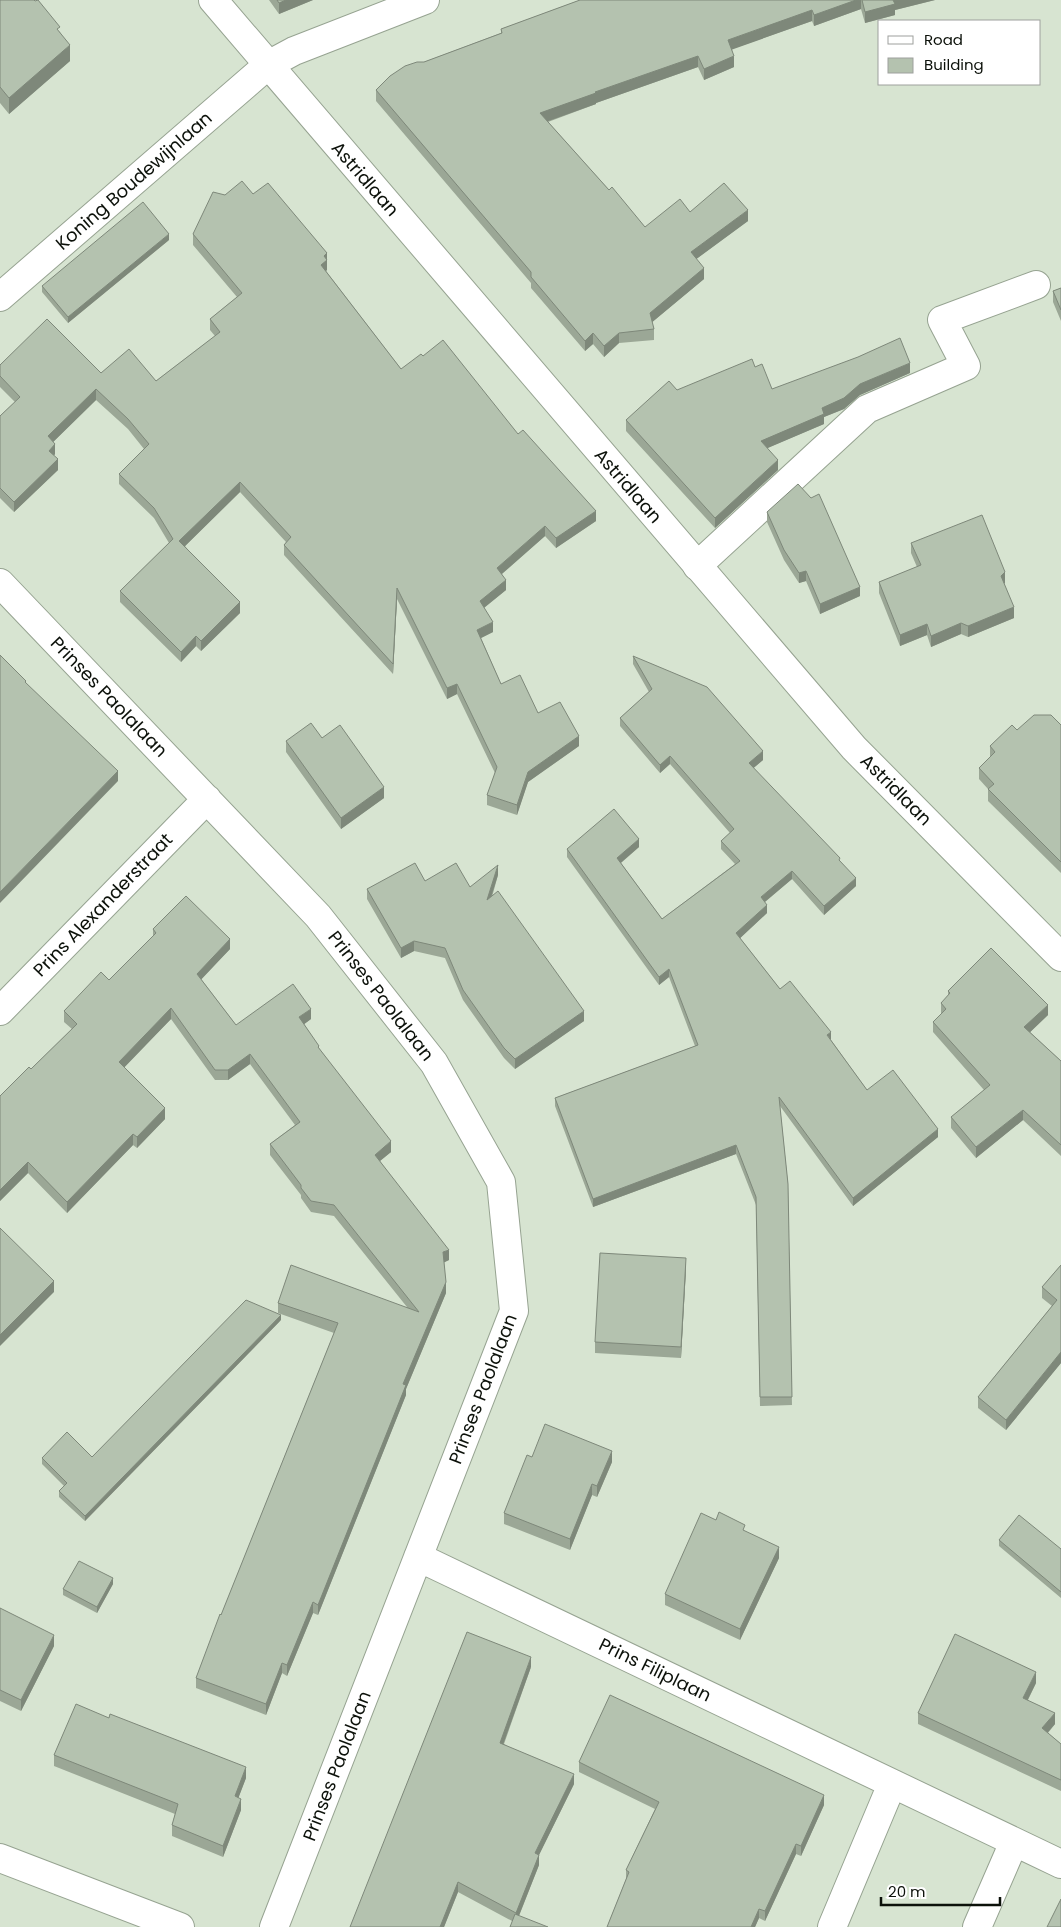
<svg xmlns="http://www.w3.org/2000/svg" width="1061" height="1927" viewBox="0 0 1061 1927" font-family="Poppins,sans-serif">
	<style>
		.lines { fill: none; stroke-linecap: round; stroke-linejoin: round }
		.minor-casing { stroke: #96a391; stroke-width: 30 }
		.major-casing { stroke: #96a391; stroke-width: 30 }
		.minor { stroke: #fff; stroke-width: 28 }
		.major { stroke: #fff; stroke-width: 28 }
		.wall { fill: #9ba796 }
		.shaded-wall { fill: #7e887a }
		.building { fill: #b4c2af; stroke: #7e887a }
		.labels { text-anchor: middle; stroke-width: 4; stroke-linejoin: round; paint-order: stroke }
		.street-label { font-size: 18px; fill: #0c110a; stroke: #fff }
	</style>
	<rect width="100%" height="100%" fill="#d7e4d1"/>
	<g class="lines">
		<g class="minor-casing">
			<path id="minor" d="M0 297 268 65 294 51 425 0
				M697 566 867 409 966 366 942 320 1036 285
				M0 583 318 916 434 1063 501 1182 514 1311 274 1927
				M0 1011 207 799
				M418 1557 1061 1864
				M0 1858 180 1927
				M832 1927 892 1784
				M977 1927 1014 1842"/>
		</g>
		<g class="major-casing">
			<path id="major" d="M213 0 854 748 1061 957"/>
		</g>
		<use href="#minor" class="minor"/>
		<use href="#major" class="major"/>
	</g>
	<path class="wall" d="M0 0 60 32 70 61 9 114 0 103Z
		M269 0H313L279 14Z
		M580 0H935L895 10V15L865 23 861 9 814 26 812 21 732 49 734 67 704 80 698 67 596 103V104L548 122 609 190 645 227 690 212 748 221 696 259 704 279 652 322 654 329V340L619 343 604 357 593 344 585 351 531 288V283L376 101V90L424 62 501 33V29Z
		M253 194 327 270 326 271 401 369 518 434 596 521 556 548 545 536 502 574 506 590 484 608 493 632 481 638 501 684 579 746 528 782 517 815 487 805V795L495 773 457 694 447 699 397 599 393 674 284 555V545L286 542 240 492 185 546 240 613 201 651 196 646 181 662 120 602V591L169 543 154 518 119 484V474L144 449 128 429 96 400 53 442 55 454 54 456 58 470 14 512 0 498V416L15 402 0 387V365L101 373 156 381 215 336 210 330V319L237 297 193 245V234L225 195Z
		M169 240 68 323 42 292V286Z
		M1061 288V321L1053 302V291Z
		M755 367 772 389 910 373 860 395 844 409 824 417V424L767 448 778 470 715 528 626 431V420L677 390Z
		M767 512 860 596 820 614 806 581 799 583 784 560 767 522Z
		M911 543 1005 583H1004L1014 618 968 637 961 634 931 647 927 635 900 646 879 593V582L917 567 911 553Z
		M633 656 763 760 753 768 840 861 856 886 824 915 792 879 765 902 767 913 740 938 780 989 831 1040 867 1090 938 1137 853 1206 780 1106 788 1184 792 1405 760 1406 756 1205 736 1154 593 1207 555 1106V1098L695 1046 669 977 659 985 567 857V849L639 847 621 863 662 919 735 864 721 849V841L730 833 670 764 660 773 620 726V718L649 692 633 664Z
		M1061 725V873L988 801V789L979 779V768L990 757V746L1017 730Z
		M322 738 384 798 341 829 286 752V741Z
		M498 875 492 897 584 1021 515 1069 504 1058 463 1000 445 958 414 951 401 958 367 899V889L425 881 470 887Z
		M153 929 230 949 201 979 236 1025 311 1019 304 1024 319 1048 391 1152 380 1161 449 1260 444 1262 446 1293 406 1389V1395L318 1615 313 1613 287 1676 282 1673 266 1715 196 1688V1678L334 1333 278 1313V1303L407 1307 334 1216 311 1212 301 1198V1195L270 1155V1144L295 1125 250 1064 228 1080H215L171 1019 124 1067 165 1119 137 1148 133 1145 67 1213 28 1173 0 1201V1096L31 1069 72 1029 64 1022V1011L109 980 153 936Z
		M948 991 1048 1015 1030 1032 1061 1061V1156L1023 1120 976 1158 951 1128V1117L984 1090 933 1032V1022L941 1014V1003L948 996Z
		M1061 1265V1363L1006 1430 978 1408V1397L1052 1306 1042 1298V1287Z
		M686 1269 681 1358 595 1353V1342Z
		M281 1320 85 1521 59 1497V1491L64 1486 42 1464V1458L92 1457Z
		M532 1457 612 1462 597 1497 592 1495 570 1550 504 1524V1513Z
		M716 1520 745 1531 779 1558 740 1640 665 1605V1594Z
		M999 1540 1061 1549V1598L999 1546Z
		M113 1584 97 1613 63 1595V1589Z
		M0 1608 54 1646 21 1711 0 1701Z
		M531 1667 504 1744 574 1784 539 1855V1865L519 1916 512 1921 458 1892 444 1927H350Z
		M1036 1683 1028 1700 1055 1724 1048 1733 1061 1744V1791L918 1724V1713Z
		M109 1718 246 1778 238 1798 241 1810 223 1857 172 1836V1825L175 1814 54 1766V1755Z
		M579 1762 824 1805 801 1856 796 1854 765 1921 759 1918 755 1927H607L626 1879V1870L655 1809 579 1772Z"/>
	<path class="shaded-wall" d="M286 0H313L279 14V3Z
		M856 0H861V9L814 26V15Z
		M893 0H935L895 10V15L865 23V12Z
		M812 10V21L728 51V40Z
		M70 45V61L9 114V98Z
		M698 56V67L596 103V104L540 124V113L595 92Z
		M734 56V67L704 80V69Z
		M748 210V221L691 263V252Z
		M169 234V240L68 323V317Z
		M327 253V270L321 275V265L324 256Z
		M704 268V279L650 324V313Z
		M593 333V344L585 351V341Z
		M619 333V343L604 357V346Z
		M910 363V373L860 395 844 409 824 417V424L761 451V441L822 408 860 384Z
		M96 389V400L48 447V436Z
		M55 444V454L49 461V451Z
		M58 459V470L14 512V502Z
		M778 460V470L715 528V518Z
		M240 482V492L179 552V541Z
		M596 511V521L556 548V538Z
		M545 526V536L497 578V568Z
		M806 571V581L799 583V573Z
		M1005 572V583L1001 587V576Z
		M506 580V590L480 611V601Z
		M860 587V596L820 614V604Z
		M397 588V599L393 674V664Z
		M240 602V613L201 651V641Z
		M1014 607V618L968 637V626Z
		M493 622V632L477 640V630Z
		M961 623V634L931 647V636Z
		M927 624V635L900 646V635Z
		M196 636V646L181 662V652Z
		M457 684V694L447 699V688Z
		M579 736V746L528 782 517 815V805L528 772Z
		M763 751V760L749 772V763Z
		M670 756V764L660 773V765Z
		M118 771V781L0 903V892Z
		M384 787V798L341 829V818Z
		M639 839V847L617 866V858Z
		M498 865V875L487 910V900Z
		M792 871V879L761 905V897Z
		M856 878V886L824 915V906Z
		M767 905V913L736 942V933Z
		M230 939V949L197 984V974Z
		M414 941V951L401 958V948Z
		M669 969V977L659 985V977Z
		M1048 1005V1015L1024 1038V1027Z
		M171 1008V1019L119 1073V1062Z
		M311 1009V1019L299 1028V1017Z
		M584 1011V1021L515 1069V1059Z
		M831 1032V1040L827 1035Z
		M250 1054V1064L228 1080V1070Z
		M165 1108V1119L137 1148V1137Z
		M1023 1110V1120L976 1158V1147Z
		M938 1129V1137L853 1206V1198Z
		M133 1134V1145L67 1213V1202Z
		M391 1141V1152L375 1165V1155Z
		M736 1145V1154L593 1207V1199Z
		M28 1162V1173L0 1201V1190Z
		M449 1250V1260L443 1263V1252Z
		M686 1258V1269L681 1358V1347Z
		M54 1281V1292L0 1346V1335Z
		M446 1282V1293L406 1389V1395L318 1615V1605L403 1384Z
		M281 1315V1320L85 1521V1516Z
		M1061 1352V1363L1006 1430V1420Z
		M612 1451V1462L597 1497V1486Z
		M592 1484V1495L570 1550V1539Z
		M779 1547V1558L740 1640V1629Z
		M113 1578V1584L97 1613V1607Z
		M313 1602V1613L287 1676V1665Z
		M54 1635V1646L21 1711V1700Z
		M531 1657V1667L500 1753V1743Z
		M282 1663V1673L266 1715V1704Z
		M1036 1672V1683L1023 1709V1698Z
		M1055 1713V1724L1042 1739V1728Z
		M246 1767V1778L235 1807V1796Z
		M574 1774V1784L539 1855V1865L516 1923V1913L535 1853Z
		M824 1795V1805L801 1856V1846Z
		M241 1799V1810L223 1857V1846Z
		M796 1844V1854L765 1921V1911Z
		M458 1882V1892L444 1927H440Z
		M759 1909V1918L755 1927H751Z"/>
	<path class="building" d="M0 0H34L35 1 38 0 60 27 57 29 70 45 9 98 0 87Z
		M277 0H286L279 3Z
		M580 0H856L814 15 812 10 728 40 734 56 704 69 698 56 595 92 596 93 540 113 609 190 612 187 645 227 680 199 690 212 724 183 748 210 691 252 704 268 650 313 654 329 619 333 604 346 593 333 585 341 531 277V272L376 90 390 76 405 66 417 62H424L502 33 501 29Z
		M862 0H893L895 4 865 12Z
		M242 181 253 194 268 183 327 253 324 256 327 260 321 265 401 369 421 354 423 356 443 340 518 434 523 430 596 511 556 538 545 526 497 568 506 580 480 601 493 622 477 630 501 684 520 675 538 713 560 702 579 736 528 772 517 805 487 795 497 767 457 684 447 688 397 588 393 664 284 545 291 537 240 482 179 541 240 602 201 641 196 636 181 652 120 591 173 539 154 508 119 474 149 444 128 419 96 389 48 436 55 444 49 451 58 459 14 502 0 488V416L20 397 0 376V365L47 319 101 373 129 349 156 381 220 332 210 319 242 293 193 234 213 192 225 195Z
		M143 202 169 234 68 317 42 286Z
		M1061 288V310L1053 291Z
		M900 338 910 363 860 384 844 398 822 408 824 414 761 441 778 460 715 518 626 420 669 381 677 390 752 359 755 367 762 364 772 389 858 357Z
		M798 484 811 498 819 494 860 587 820 604 806 571 799 573 784 550 767 512Z
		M982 515 1005 572 1001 576 1014 607 968 626 961 623 931 636 927 624 900 635 879 582 921 565 911 543Z
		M0 655 26 681 25 682 118 771 0 892Z
		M633 656 707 687 763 751 749 763 840 858 839 860 856 878 824 906 792 871 761 897 767 905 736 933 780 989 790 981 831 1032 827 1035 867 1090 893 1070 938 1129 853 1198 779 1097 788 1184 792 1397H760L756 1197 736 1145 593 1199 555 1098 698 1045 669 969 659 977 567 849 614 809 639 839 617 858 662 919 740 861 721 841 734 829 670 756 660 765 620 718 652 689Z
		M1034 715H1051L1061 725V862L988 789 994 784 979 768 995 752 990 746 1012 725 1017 730Z
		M311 723 322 738 340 725 384 787 341 818 286 741Z
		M415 863 425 881 456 863 470 887 498 865 487 900 498 891 584 1011 515 1059 504 1048 463 990 445 948 414 941 401 948 367 889Z
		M186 896 230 939 197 974 236 1025 293 984 311 1009 299 1017 319 1046 318 1047 391 1141 375 1155 449 1250 443 1252 446 1282 403 1384 406 1385 318 1605 313 1602 287 1665 282 1663 266 1704 196 1678 220 1614 221 1615 338 1323 278 1303 291 1265 419 1312 334 1205 311 1201 301 1188V1185L270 1144 300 1122 250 1054 228 1070H215L171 1008 119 1062 165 1108 137 1137 133 1134 67 1202 28 1162 0 1190V1096L29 1067 31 1069 77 1024 64 1011 101 972 109 980 156 933 153 929Z
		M991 948 1048 1005 1024 1027 1061 1061V1145L1023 1110 976 1147 951 1117 990 1085 933 1022 946 1009 941 1003 950 993 948 991Z
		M0 1228 54 1281 0 1335Z
		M600 1253 686 1258 681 1347 595 1342Z
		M1061 1265V1352L1006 1420 978 1397 1057 1300 1042 1287Z
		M246 1300 281 1315 85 1516 59 1491 67 1483 42 1458 67 1432 92 1457Z
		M545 1424 612 1451 597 1486 592 1484 570 1539 504 1513 527 1455 532 1457Z
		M719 1512 745 1525 743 1530 779 1547 740 1629 665 1594 701 1513 716 1520Z
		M1019 1515 1061 1549V1592L999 1540Z
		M79 1561 113 1578 97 1607 63 1589Z
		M0 1608 54 1635 21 1700 0 1690Z
		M467 1632 531 1657 500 1743 574 1774 535 1853 539 1855 516 1913 458 1882 440 1927H350Z
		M955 1634 1036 1672 1023 1698 1055 1713 1042 1728 1061 1744V1780L918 1713Z
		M610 1695 824 1795 801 1846 796 1844 765 1911 759 1909 751 1927H607L629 1872 626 1870 659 1802 579 1762Z
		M76 1704 109 1718 110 1714 246 1767 235 1796 241 1799 223 1846 172 1825 178 1804 54 1755Z
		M1061 1899V1927H1047Z
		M515 1914 548 1927H510Z"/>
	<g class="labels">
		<g class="street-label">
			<text transform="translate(365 179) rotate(49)" y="6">Astridlaan</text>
			<text transform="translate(134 181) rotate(-41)" y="6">Koning Boudewijnlaan</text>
			<text transform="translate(628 486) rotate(49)" y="6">Astridlaan</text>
			<text transform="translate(109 697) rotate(46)" y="6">Prinses Paolalaan</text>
			<text transform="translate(896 790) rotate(45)" y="6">Astridlaan</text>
			<text transform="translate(103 905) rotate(-46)" y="6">Prins Alexanderstraat</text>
			<text transform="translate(381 996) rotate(52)" y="6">Prinses Paolalaan</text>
			<text transform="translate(483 1389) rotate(-69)" y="6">Prinses Paolalaan</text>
			<text transform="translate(655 1670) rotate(26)" y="6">Prins Filiplaan</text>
			<text transform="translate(337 1766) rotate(-69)" y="6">Prinses Paolalaan</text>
		</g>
	</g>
	<rect x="878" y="20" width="162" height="65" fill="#ffffff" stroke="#9ea09d"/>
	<rect x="888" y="36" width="25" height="8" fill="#ffffff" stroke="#9ea09d"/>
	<text x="924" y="45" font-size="15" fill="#0c110a">Road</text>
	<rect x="888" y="58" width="25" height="15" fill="#b4c2af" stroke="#9ea09d"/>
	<text x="924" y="70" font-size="15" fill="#0c110a">Building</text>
	<path d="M881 1897v8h119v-8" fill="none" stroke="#0c110a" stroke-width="2.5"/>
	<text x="888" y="1897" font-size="15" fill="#0c110a" stroke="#ffffff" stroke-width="4" paint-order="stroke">20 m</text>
</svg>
